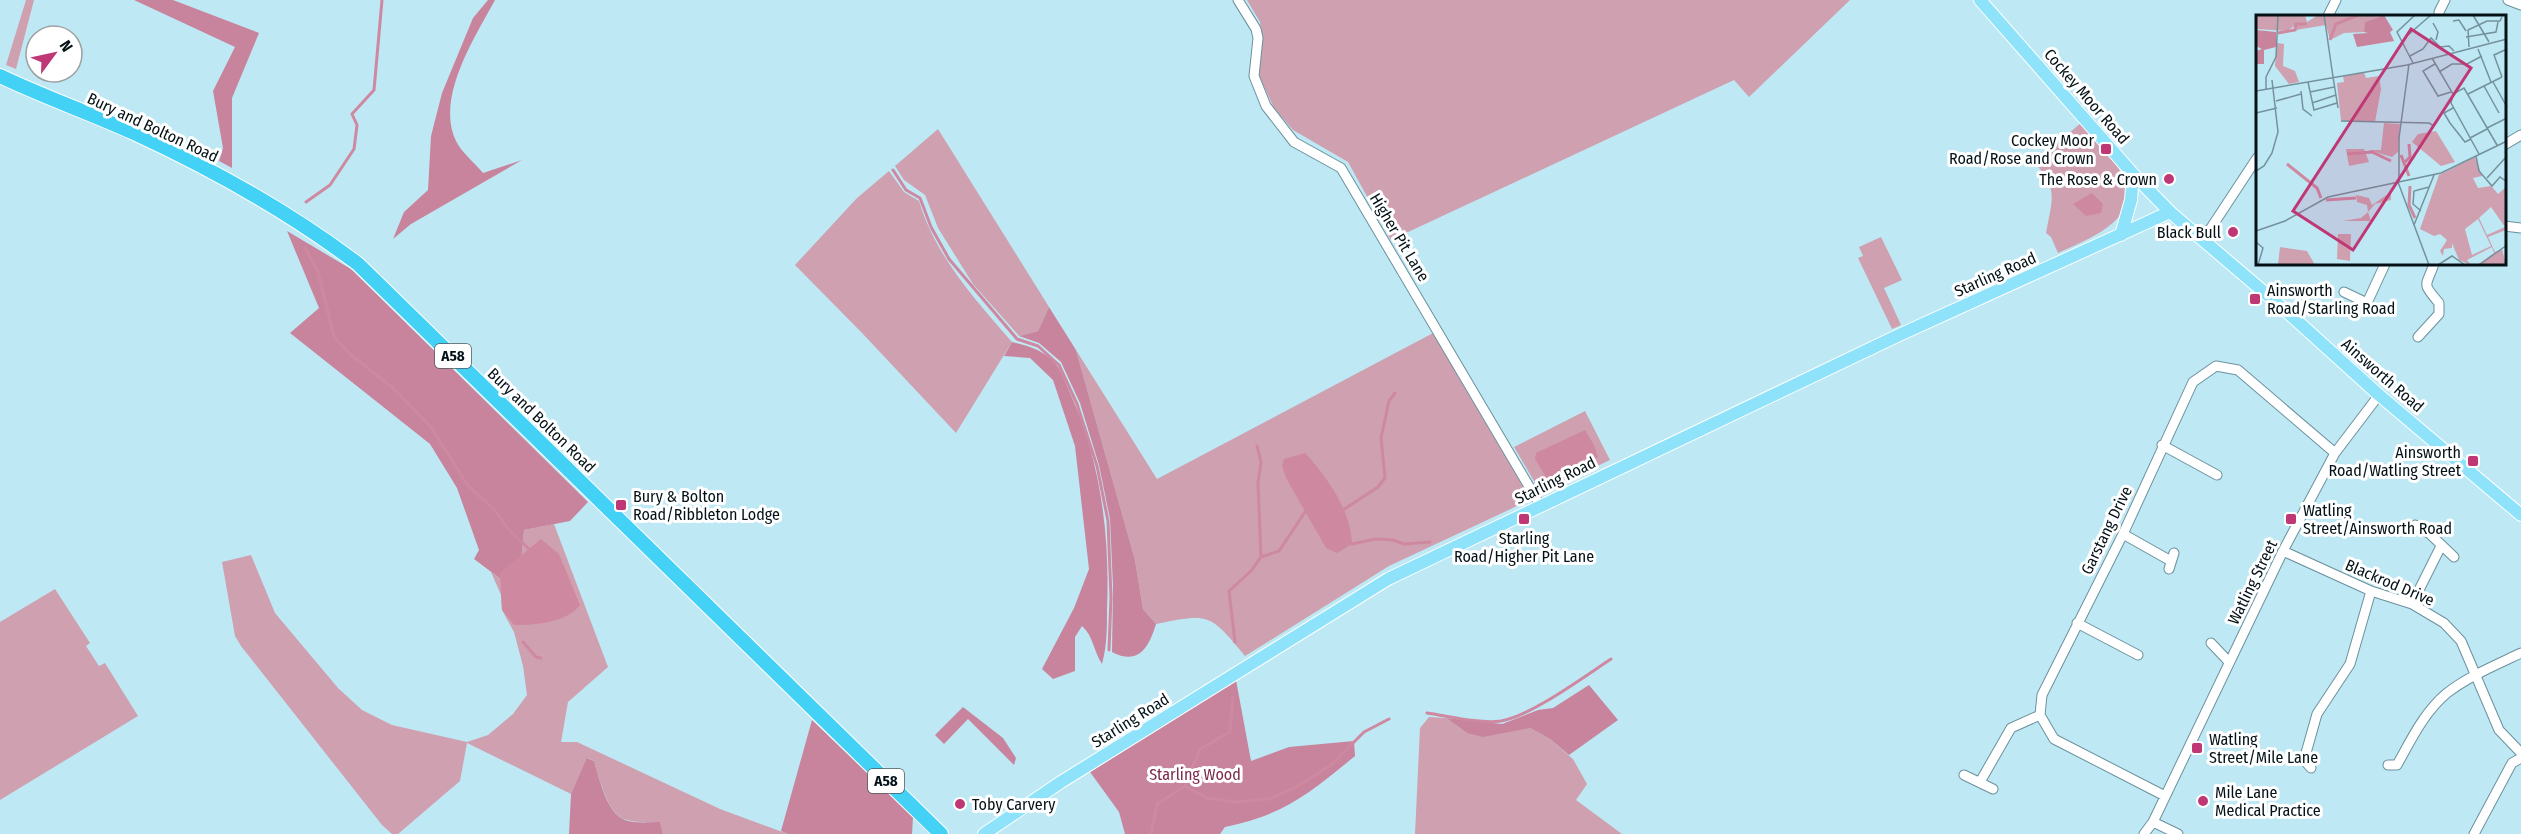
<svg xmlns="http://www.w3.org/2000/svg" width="2521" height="834" viewBox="0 0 2521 834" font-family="'Fira Sans Condensed',sans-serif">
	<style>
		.green { fill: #cfa0af }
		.forest { fill: #c8849c }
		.water { fill: #ce89a1 }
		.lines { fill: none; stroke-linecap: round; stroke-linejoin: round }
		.stream { stroke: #ce89a1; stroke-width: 3 }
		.minor-casing { stroke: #6b919d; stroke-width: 11 }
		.major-casing { stroke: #fff; stroke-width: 14 }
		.highway-casing { stroke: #fff; stroke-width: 16 }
		.minor { stroke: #fff; stroke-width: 9 }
		.major { stroke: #8ee3fa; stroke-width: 12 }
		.highway { stroke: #43d1f6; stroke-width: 14 }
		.poi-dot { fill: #bf3774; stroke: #fff; stroke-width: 2 }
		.labels { text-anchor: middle; stroke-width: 6; stroke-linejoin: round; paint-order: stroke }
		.shield { fill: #fff; stroke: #4f595d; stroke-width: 1.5 }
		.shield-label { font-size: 15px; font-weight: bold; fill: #041217 }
		.street-label { font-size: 16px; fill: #041217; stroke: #fff }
		.poi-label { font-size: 16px; fill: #041217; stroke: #fff; text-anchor: start }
		.park-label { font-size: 16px; fill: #7c2a4d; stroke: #fff }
		.inset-river { fill: none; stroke: #ce89a1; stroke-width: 3 }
		.inset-road { fill: none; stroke: #74929c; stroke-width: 1.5 }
		.view { fill: #bf3774; fill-opacity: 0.15; stroke: #bf3774; stroke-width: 3 }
		.inset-edge { fill: none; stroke: #041217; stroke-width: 3 }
	</style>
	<rect width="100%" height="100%" fill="#bfe8f5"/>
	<path class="green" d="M26 0H34L16 69 6 65Z
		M1247 0H1850L1749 97 1734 80 1391 240 1348 162 1293 130 1274 108 1259 76 1263 38 1260 22Z
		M2081 123C2094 139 2112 156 2122 174 2146 219 2088 239 2058 253L2051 237 2046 233C2052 199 2059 189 2034 162Z
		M938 129 1049 307 1038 331 1019 336 973 284 938 228 925 195 904 180 895 166Z
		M889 171 904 192 919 201C936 257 974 298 1012 342L956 433 863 334 795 265 857 198Z
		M1881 237 1902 280 1884 288 1901 325 1892 329 1858 258 1863 256 1859 247Z
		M1435 332 1532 499 1389 566 1245 656C1210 614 1210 613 1156 624L1143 609 1135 560 1076 350 1157 479Z
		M1585 411 1610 460 1541 493 1514 447Z
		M554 524 608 667 568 702 561 742H577L720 809 788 834H663L660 822C649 822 637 823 627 820 608 817 599 777 594 761L588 758 571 794 467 743 460 781 398 834H392L382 825 241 646 235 636 222 562 251 555 275 613 338 688 362 710 392 725 467 742 488 735 513 714 527 695 523 666 514 632 502 610 501 595 491 572 506 583 521 562 524 530Z
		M55 589 90 643 86 646 99 666 105 663 138 716 0 800V622Z
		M1429 717 1446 718 1467 733 1530 728 1550 739 1573 759 1587 784 1576 800 1622 834H1415L1420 728Z"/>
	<path class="forest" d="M134 0H173L259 33 232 98V168L219 161 223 148 213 91 235 47Z
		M488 0H495C475 37 435 98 456 141 462 153 475 163 483 173L522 160 411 224 393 239 404 212 428 190 431 136 442 93 473 18Z
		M287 231 351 269 588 502 570 521 524 530 521 562 506 583 474 559 479 550 457 488 430 444 290 333 319 308Z
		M1049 307 1076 350 1135 560 1143 609 1156 624C1149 647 1139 666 1112 652L1113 587 1110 519 1099 465 1080 403 1061 362 1039 343 1019 336 1038 331Z
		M1012 342C1030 346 1043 350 1056 364 1062 372 1066 384 1070 393 1101 461 1110 536 1107 610 1107 628 1107 646 1102 664 1093 650 1094 637 1082 626L1075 637V671L1053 679 1042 669 1074 608 1089 569 1075 446 1053 380 1030 358 1004 356Z
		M1236 680 1251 761 1289 747 1354 741 1355 756C1310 793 1284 815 1225 827L1220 834H1125L1119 812 1090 772Z
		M1589 685 1618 720 1569 755 1550 739 1530 728 1483 737 1467 733 1446 718 1502 724 1538 710 1553 708Z
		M963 707 1003 738 1016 758 1014 765 968 719 944 744 935 735Z
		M812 720 913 817 912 834H788L781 831Z
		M587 758 594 761C599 777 606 811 623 819 632 824 649 822 660 822L663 834H569L571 794Z"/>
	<path class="water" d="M2092 193 2103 204 2101 213 2086 216 2073 204Z
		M1585 430 1594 445 1598 457 1549 482 1535 459 1536 453Z
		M1305 453C1327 477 1351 510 1352 544L1337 553 1326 548 1286 478 1282 466 1284 459Z
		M541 539 559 554 580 605C566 623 535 625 514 625L502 610 500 573Z"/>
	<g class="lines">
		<path class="stream" d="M893 170 906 190 920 198 931 227 949 259 1017 339 1038 346 1059 365 1077 404 1097 466 1108 521 1111 597 1109 650
			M306 202 330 185 354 149 357 125 352 114 374 90 382 0
			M305 248 318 272 334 337 350 354 393 388 431 427 468 486 494 509 508 529 529 549
			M1343 510 1378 487 1385 478 1381 438 1389 401 1395 393
			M1352 544 1375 539 1393 540 1404 544 1430 542
			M1261 557 1279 551 1305 512
			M523 642 536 657 541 658
			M1235 642 1229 591 1251 571 1261 557 1258 483 1261 462 1257 446
			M1427 713C1448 716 1480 724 1501 721 1531 716 1585 676 1611 659
			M1185 786 1207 798 1235 802 1269 799 1298 786 1331 765 1364 732 1389 719
			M1151 834 1157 804 1185 786 1200 749 1230 732 1233 697"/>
		<g class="minor-casing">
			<path id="minor" d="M1238 0 1256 29 1258 38 1254 76 1266 106 1294 142 1341 168 1540 505
				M2508 0 2521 5
				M2439 12 2445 0
				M2328 16 2336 0
				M2504 145 2521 135
				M2504 226 2521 228
				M2203 240 2257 158
				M2344 292 2367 303 2385 264
				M2418 337 2439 314V303C2421 282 2426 287 2434 264
				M2162 445 2217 475
				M2415 525 2430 534 2454 557
				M2123 534 2171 561
				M2283 551 2371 591 2412 604 2444 623 2461 641 2499 730 2521 753
				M2169 569 2174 553
				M2412 604 2441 546
				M2077 623 2138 655
				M2211 643 2229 662
				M2292 760H2304L2311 768
				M2304 760 2317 714 2350 664 2371 591
				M2388 765H2397C2411 740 2424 712 2447 693 2469 676 2496 665 2521 653
				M1964 775 1993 789
				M1980 782 2011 728 2040 715
				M2165 796 2054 739 2040 715 2042 695 2123 534 2193 382 2216 366 2238 370 2335 453
				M2153 822 2178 834
				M2144 834 2153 822 2283 551 2335 453 2379 395
				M2474 834 2512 763 2521 758"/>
		</g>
		<g class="major-casing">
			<path id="major" d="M1980 0 2133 174 2170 212 2285 310 2379 395 2521 515
				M2121 235 2131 200 2133 174
				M984 834 1061 782 1388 579 1897 336 2170 212"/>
		</g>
		<g class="highway-casing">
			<path id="highway" d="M0 76C44 97 90 113 134 133 212 169 289 212 358 264L941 834"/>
		</g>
		<use href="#minor" class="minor"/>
		<use href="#major" class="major"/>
		<use href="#highway" class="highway"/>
	</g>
	<g class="poi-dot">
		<rect x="2100" y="143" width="12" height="12" rx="3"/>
		<circle cx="2169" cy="179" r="6"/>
		<circle cx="2233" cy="232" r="6"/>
		<rect x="2249" y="293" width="12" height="12" rx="3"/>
		<rect x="2467" y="455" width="12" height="12" rx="3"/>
		<rect x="615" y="499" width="12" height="12" rx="3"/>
		<rect x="1518" y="513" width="12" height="12" rx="3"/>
		<rect x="2285" y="513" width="12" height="12" rx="3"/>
		<rect x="2191" y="742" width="12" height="12" rx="3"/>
		<circle cx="2203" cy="801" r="6"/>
		<circle cx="960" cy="804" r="6"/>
	</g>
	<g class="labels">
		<g class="shield">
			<rect x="435" y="344" width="36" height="24" rx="4.5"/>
			<rect x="868" y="769" width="36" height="24" rx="4.5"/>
		</g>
		<g class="shield-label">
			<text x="453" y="361">A58</text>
			<text x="886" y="786">A58</text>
		</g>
		<g class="street-label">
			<text transform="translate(2087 96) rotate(49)" y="6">Cockey Moor Road</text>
			<text transform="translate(153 127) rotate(25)" y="6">Bury and Bolton Road</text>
			<text transform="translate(1400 237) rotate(59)" y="6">Higher Pit Lane</text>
			<text transform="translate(1995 274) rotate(-24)" y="6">Starling Road</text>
			<text transform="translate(2383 375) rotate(41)" y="6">Ainsworth Road</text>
			<text transform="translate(542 420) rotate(44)" y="6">Bury and Bolton Road</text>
			<text transform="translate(1555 480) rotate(-26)" y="6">Starling Road</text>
			<text transform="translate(2106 530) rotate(-64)" y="6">Garstang Drive</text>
			<text transform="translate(2252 582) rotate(-64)" y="6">Watling Street</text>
			<text transform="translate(2390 582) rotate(23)" y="6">Blackrod Drive</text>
			<text transform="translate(1130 720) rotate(-32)" y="6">Starling Road</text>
		</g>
		<g class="poi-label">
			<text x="2094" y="146" text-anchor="end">Cockey Moor<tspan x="2094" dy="18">Road/Rose and Crown</tspan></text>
			<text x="2157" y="185" text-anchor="end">The Rose &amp; Crown</text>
			<text x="2221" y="238" text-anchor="end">Black Bull</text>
			<text x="2267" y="296">Ainsworth<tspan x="2267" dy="18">Road/Starling Road</tspan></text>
			<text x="2461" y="458" text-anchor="end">Ainsworth<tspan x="2461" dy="18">Road/Watling Street</tspan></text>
			<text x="633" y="502">Bury &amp; Bolton<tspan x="633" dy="18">Road/Ribbleton Lodge</tspan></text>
			<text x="2303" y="516">Watling<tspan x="2303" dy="18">Street/Ainsworth Road</tspan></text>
			<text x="1524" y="544" text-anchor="middle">Starling<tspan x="1524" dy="18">Road/Higher Pit Lane</tspan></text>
			<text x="2209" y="745">Watling<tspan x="2209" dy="18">Street/Mile Lane</tspan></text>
			<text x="2215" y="798">Mile Lane<tspan x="2215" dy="18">Medical Practice</tspan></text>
			<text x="972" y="810">Toby Carvery</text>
		</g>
		<g class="park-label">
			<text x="1195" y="780">Starling Wood</text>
		</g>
	</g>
	<g transform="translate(2256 15)">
		<rect width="250" height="250" fill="#bfe8f5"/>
		<path d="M0 0H49L51 7 62 0H127L110 7 108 17 88 18 74 25 70 10 40 15V10L31 16 0 14ZM21 28 28 29 27 51 39 56 43 67 33 69 19 51ZM108 57 110 63 123 61 125 74 119 107 85 106 81 68 88 67 87 61ZM128 108 144 109 142 137 136 142 112 135H125ZM180 116 199 147 185 151 156 127 162 119ZM90 134H108L113 147 93 151ZM219 142 226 161 217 163 222 173 235 171 231 166 242 179 250 172V215L232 222 239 237 246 234 250 250H221L238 238 236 232 211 245 215 250 203 245 196 228V233L188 234 187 241 184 236 191 225 184 219 178 221 164 214 183 160ZM235 192 249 212 231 220 223 203ZM222 204 235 231 216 240 209 214ZM135 177V185L119 189 112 197 115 206H87L105 203 112 197 111 190 101 187 100 180 113 183 116 190ZM82 219H95L94 246 81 244ZM24 232 51 236 59 250H22Z" fill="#cfa0af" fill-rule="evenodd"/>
		<path d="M128 0 137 15 134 17 138 26 101 32 97 19 112 18 108 17 109 7ZM0 15 20 17V32L8 35V49H0V36L6 34 0 31Z" fill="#c8849c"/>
		<path class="inset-river" d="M22 18 39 15 40 9H51M74 25 80 9 102 0M91 139 116 137 135 146M145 140 153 161M149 147 154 142 153 129M31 149 61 173 65 183M154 171 153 190 159 203M70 185 100 183"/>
		<path class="inset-road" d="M68 0 77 62M217 0 233 27M197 6 203 5 210 16M177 8 182 17 180 25M152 20 175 0M210 22 240 17 242 7M213 32 212 15 231 6H244L246 2M222 34 235 67M154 41 167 34 175 23 184 32 193 31 198 36M176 43 197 79 195 88 223 139M157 48 141 17 159 0M179 49 167 56 182 81 195 77M183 57 196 49H211L226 41M77 62 82 93M246 62 238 40 251 34M52 67 58 95 81 88M237 67 251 92M228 71 243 98M10 74V62L20 42 22 0M0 76 151 50 251 24M45 76 47 94 56 101M54 77 78 72M197 79 208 73 241 130M212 79 246 62M20 86 45 79M56 88 80 80M197 93 188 98 194 108 209 127 215 124M0 98 21 93M85 106 173 108 178 111M231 113 251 103M214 123 231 114M220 141 223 156 236 171 244 162 251 167M0 156 8 151 16 138 22 117 16 65M231 163 251 141M142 167 173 250M143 167V123L153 49M165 196 157 189 158 176 173 172M158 210 178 160M0 216 29 206 72 182 185 158 251 126M0 227 7 233 2 250M182 250 196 241 209 250M223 250 251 230"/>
		<path class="view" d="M155 14 215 53 97 235 37 196Z"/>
		<rect width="250" height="250" class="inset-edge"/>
	</g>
	<g transform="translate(54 54) rotate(57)"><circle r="28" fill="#ffffff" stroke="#9ba0a2" stroke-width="1.5"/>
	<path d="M0-4.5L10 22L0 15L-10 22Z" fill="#bf3774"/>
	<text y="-9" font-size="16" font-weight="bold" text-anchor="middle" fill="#041217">N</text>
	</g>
</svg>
